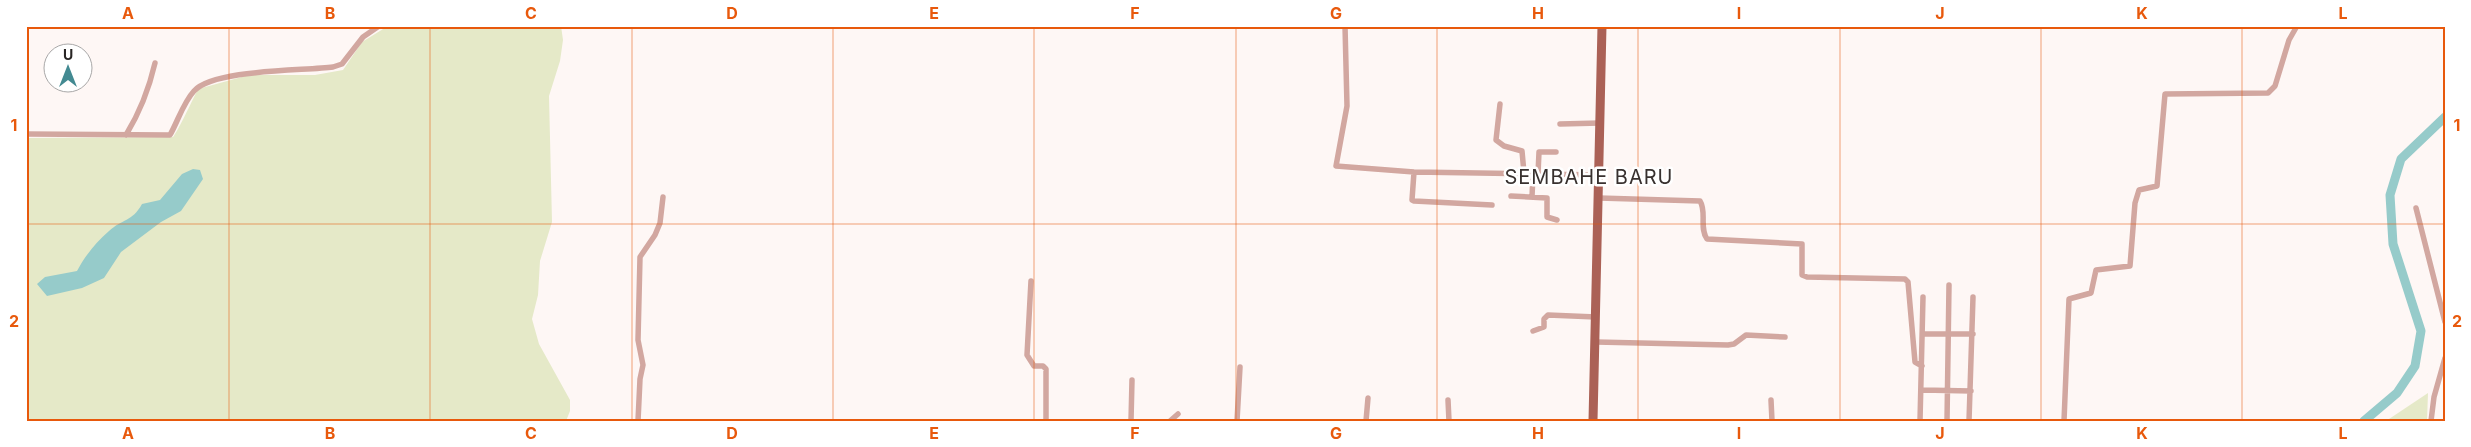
<svg xmlns="http://www.w3.org/2000/svg" width="2471" height="447" viewBox="0 0 2471 447" font-family="Inter,sans-serif">
	<style>
		.green { fill: #e5e9c8 }
		.water { fill: #96cbca }
		.lines { fill: none; stroke-linecap: round; stroke-linejoin: round }
		.river { stroke: #96cbca; stroke-width: 9 }
		.street { stroke: #d2a7a0; stroke-width: 5.5 }
		.primary { stroke: #ab6156; stroke-width: 9 }
		.grid { fill: none; stroke: #e8590c; stroke-width: 1; stroke-opacity: 0.55 }
		.labels { text-anchor: middle; stroke-width: 5; stroke-linejoin: round; paint-order: stroke }
		.quarter-label { font-size: 20px; letter-spacing: 1px; fill: #38312f; stroke: #fff }
		.neatline { fill: none; stroke: #e8590c; stroke-width: 2 }
		.grid-label { font-size: 16px; text-anchor: middle; font-weight: bold; fill: #e8590c }
	</style>
	<rect width="100%" height="100%" fill="#fef7f5"/>
	<path class="green" d="M388 26H561L563 40 560 61 549 96 552 222 540 261 538 295 532 319 539 344 570 400V411L566 421H26V138L173 137C177 133 194 97 198 89L249 75H315L343 70 362 42Z
		M2428 393 2427 421H2386Z"/>
	<path class="water" d="M193 169 200 170 203 179 181 211 161 222 121 252 104 278 82 288 47 296 37 284 45 277 77 271C85 256 96 242 109 231 122 219 132 222 142 204L160 200 182 174Z"/>
	<g class="lines">
		<path class="river" d="M2364 421 2397 393 2415 366 2421 331 2393 244 2390 195 2401 159 2445 117"/>
		<path class="street" d="M1345 26 1347 106 1336 166 1414 172 1599 175
			M1500 104 1496 140 1504 146 1522 151 1524 173
			M1560 124 1600 123
			M26 134 170 135C178 121 183 103 194 91 214 69 303 71 333 67L342 64 363 37 379 26
			M126 135C140 112 149 89 155 63
			M1414 172 1412 200 1414 201 1492 205
			M1538 174 1539 152H1556
			M1511 196 1547 198V217L1557 220
			M1532 197 1533 173
			M1599 198 1700 201C1707 212 1699 228 1707 239L1802 244V275L1807 277 1905 279 1908 282 1915 362 1922 366
			M2416 208 2445 322
			M1031 281 1027 355 1034 366H1043L1046 369V421
			M1533 331 1544 327V319L1548 315 1596 317
			M1923 334H1973
			M1596 342 1728 345 1734 344 1746 335 1785 337
			M1922 390 1971 391
			M1448 400 1449 421
			M1771 400 1772 421
			M638 421 640 379 643 365 638 340 640 257 655 235 660 223 663 197
			M1131 421 1132 380
			M1170 421 1178 414
			M1237 421 1240 367
			M1366 421 1368 398
			M1920 421 1923 297
			M1947 421 1949 285
			M1969 421 1973 297
			M2064 421 2069 299 2091 293 2096 270 2130 266 2135 203 2139 190 2157 186 2165 94 2268 93 2275 86 2289 40 2297 26
			M2431 421 2434 397 2445 358"/>
		<path class="primary" d="M1593 421 1602 26"/>
	</g>
	<path class="grid" d="M229 26V421M430 26V421M632 26V421M833 26V421M1034 26V421M1236 26V421M1437 26V421M1638 26V421M1840 26V421M2041 26V421M2242 26V421M26 224H2445"/>
	<g class="labels">
		<g class="quarter-label">
			<text x="1589" y="184">SEMBAHE BARU</text>
		</g>
	</g>
	<rect width="2471" height="447" fill="none" stroke="#ffffff" stroke-width="55"/>
	<g transform="translate(68 68)"><circle r="24" fill="#ffffff" stroke="#a9a8a8"/>
	<path d="M0-4L9 19L0 12L-9 19Z" fill="#438a92"/>
	<text y="-8" font-size="14" font-weight="bold" text-anchor="middle" fill="#292625">U</text>
	</g>
	<rect x="28" y="28" width="2416" height="392" class="neatline"/>
	<g class="grid-label">
		<text x="128" y="19">A</text>
		<text x="330" y="19">B</text>
		<text x="531" y="19">C</text>
		<text x="732" y="19">D</text>
		<text x="934" y="19">E</text>
		<text x="1135" y="19">F</text>
		<text x="1336" y="19">G</text>
		<text x="1538" y="19">H</text>
		<text x="1739" y="19">I</text>
		<text x="1940" y="19">J</text>
		<text x="2142" y="19">K</text>
		<text x="2343" y="19">L</text>
		<text x="14" y="131">1</text>
		<text x="2457" y="131">1</text>
		<text x="14" y="327">2</text>
		<text x="2457" y="327">2</text>
		<text x="128" y="439">A</text>
		<text x="330" y="439">B</text>
		<text x="531" y="439">C</text>
		<text x="732" y="439">D</text>
		<text x="934" y="439">E</text>
		<text x="1135" y="439">F</text>
		<text x="1336" y="439">G</text>
		<text x="1538" y="439">H</text>
		<text x="1739" y="439">I</text>
		<text x="1940" y="439">J</text>
		<text x="2142" y="439">K</text>
		<text x="2343" y="439">L</text>
	</g>
</svg>
